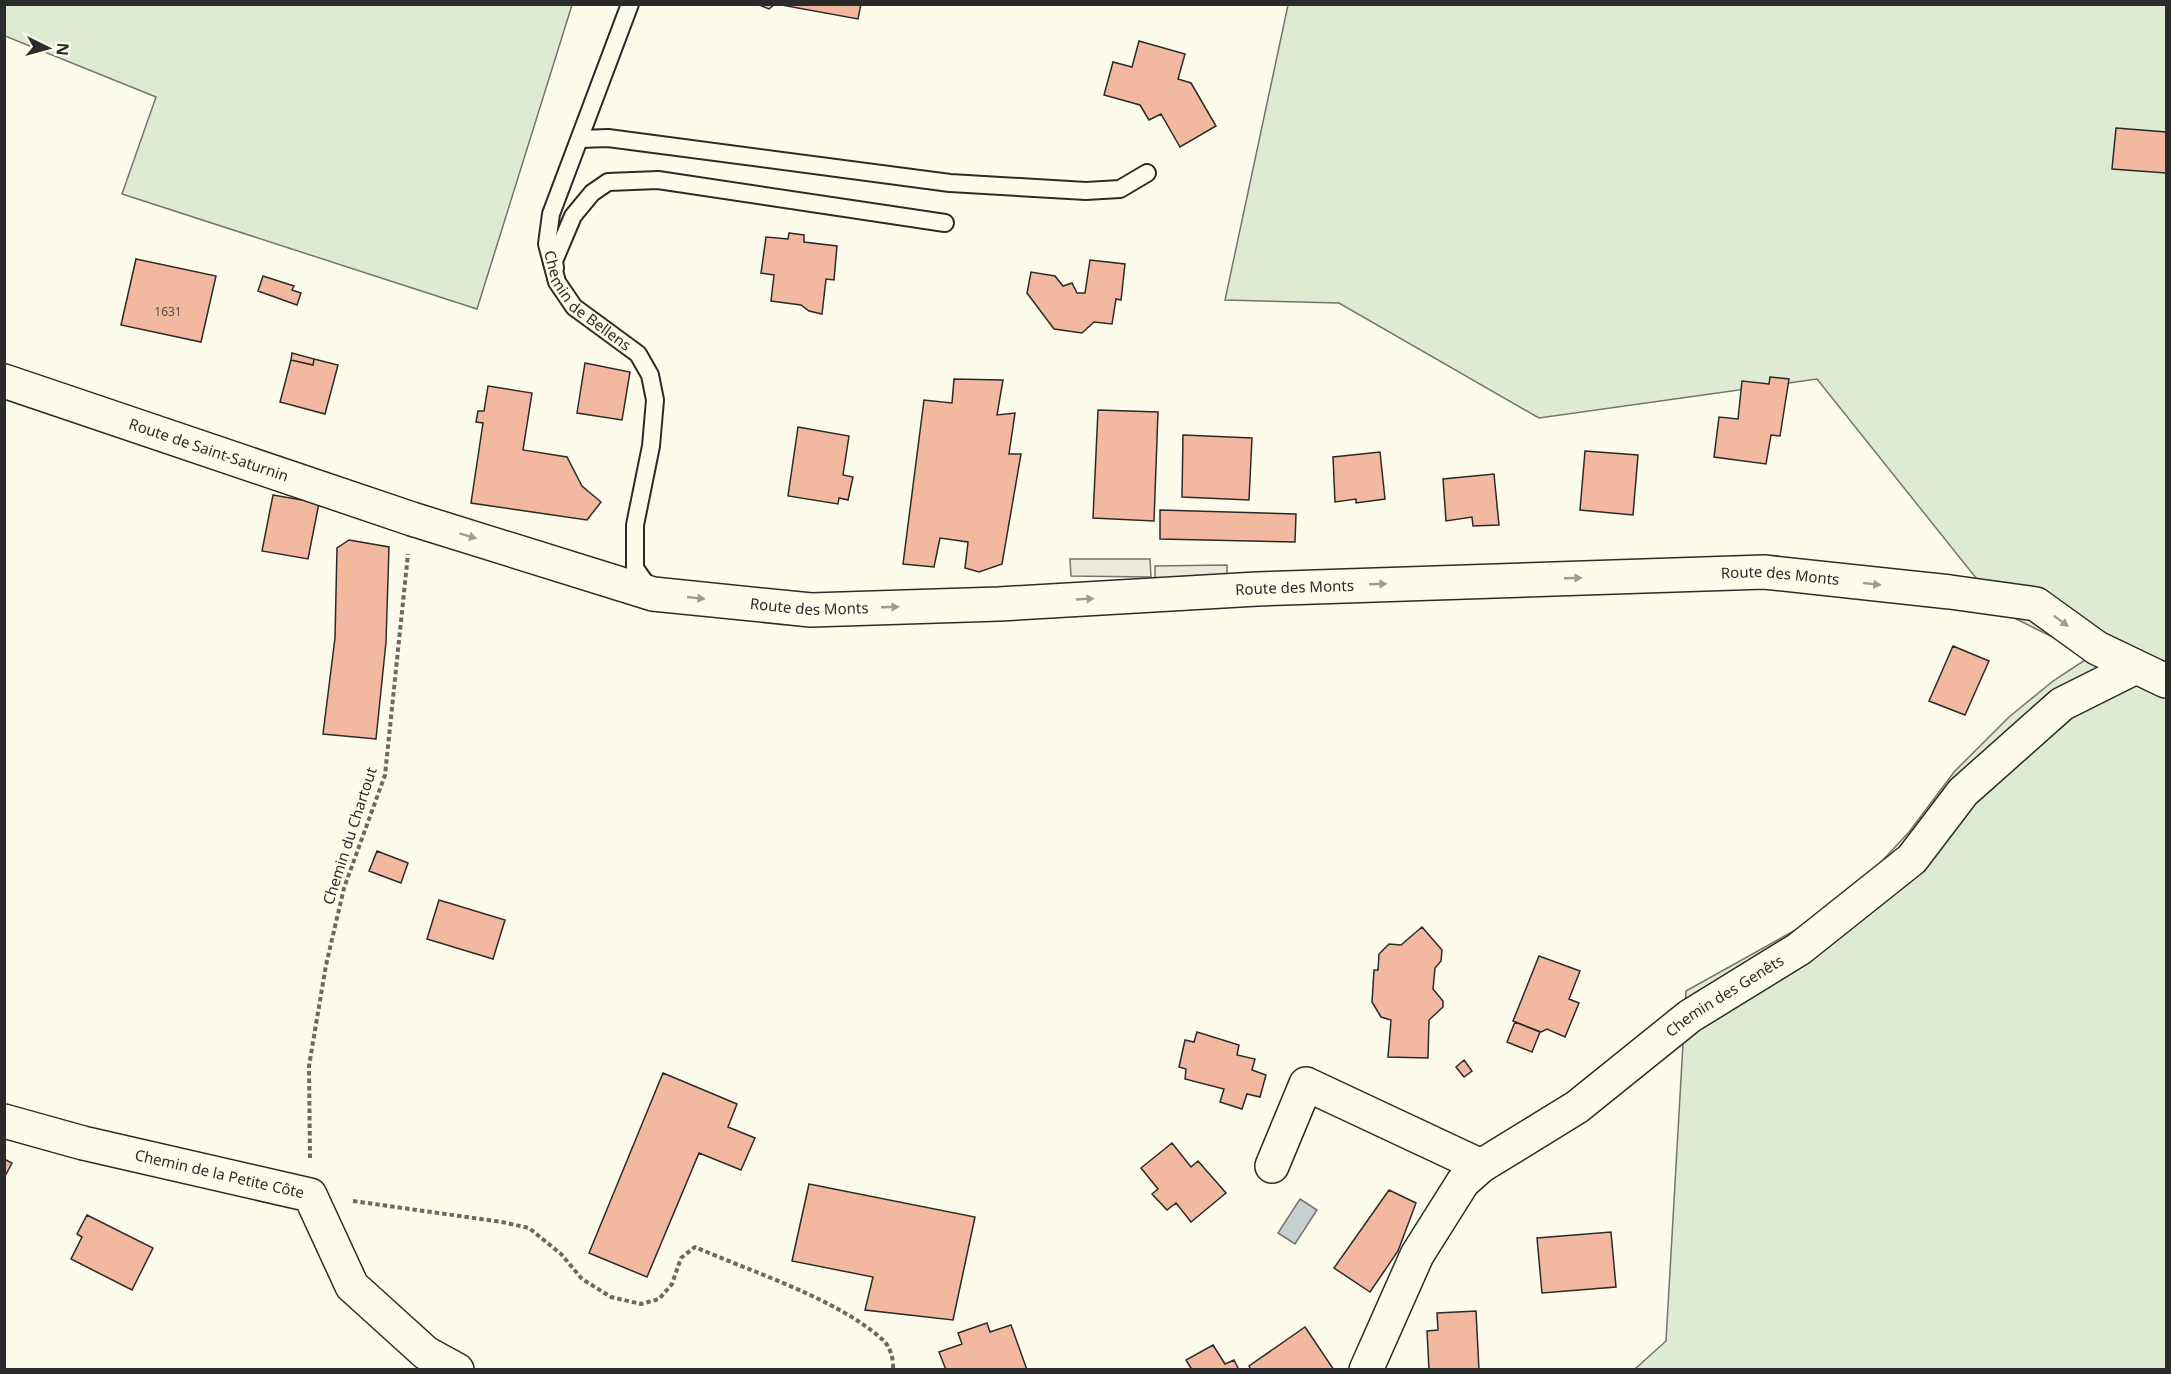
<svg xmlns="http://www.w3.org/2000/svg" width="2171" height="1374" viewBox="0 0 2171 1374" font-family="'Noto Sans',sans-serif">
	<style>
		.green { fill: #deebd1; stroke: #74746e; stroke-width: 1.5 }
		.parking { fill: #eceadb; stroke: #74746e; stroke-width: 1.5 }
		.water { fill: #c7d0d0; stroke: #74746e; stroke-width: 1.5 }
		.building { fill: #f2b8a0; stroke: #2b2b2b; stroke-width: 1.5 }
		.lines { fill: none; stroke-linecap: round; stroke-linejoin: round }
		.lane-casing { stroke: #2b2b2b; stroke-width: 20 }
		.street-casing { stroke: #2b2b2b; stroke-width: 36 }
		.path { stroke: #6a6964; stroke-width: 4; stroke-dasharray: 4.5 3; stroke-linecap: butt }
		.lane { stroke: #fdfbea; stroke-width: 16 }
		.street { stroke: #fdfbea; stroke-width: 33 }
		.oneway { fill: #9e9d94 }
		.labels { text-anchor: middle; stroke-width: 4.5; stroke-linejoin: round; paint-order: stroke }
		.number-label { font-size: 12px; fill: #5d4e48 }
		.street-label { font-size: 15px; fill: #2b2b2b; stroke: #fdfbea }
	</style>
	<rect width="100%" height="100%" fill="#fdfbea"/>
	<path class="green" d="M4 5 5 4 572 5 477 309 122 194 156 97 5 36Z
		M1288 5H2166V1369H1635L1666 1341 1686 991 1842 904 1909 832 1954 772 2009 717 2053 681 2091 656 2004 613 1817 379 1539 418 1339 303 1225 300Z"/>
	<path class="parking" d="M1070 559H1150L1151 577 1071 576Z
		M1227 565V580L1155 581V566Z"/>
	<path class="water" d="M1300 1199 1317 1210 1295 1244 1278 1233Z"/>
	<path class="building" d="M757 4H775L769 9Z
		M776 4H861L858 19Z
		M1139 41 1185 54 1178 79 1191 83 1216 126 1180 147 1161 114 1149 120 1140 105 1104 95 1113 62 1132 67Z
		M2116 128 2166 132V173L2112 169Z
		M789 233 804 235V242L837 246 834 280 826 279 822 314 809 311 801 305 771 301 774 275 761 273 766 237 788 239Z
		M136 259 216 276 201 342 121 325Z
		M1090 260 1125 264 1121 300 1116 299 1112 324 1094 322 1082 333 1054 329 1027 293 1031 272 1055 276 1063 286 1072 283 1077 293H1085Z
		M263 276 294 286 292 290 301 293 297 305 258 291Z
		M292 353 314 359 313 365 291 360Z
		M314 359 338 365 325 414 280 402 291 360 313 365Z
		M585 363 630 372 622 420 577 413Z
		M1770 377 1789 379 1780 436 1771 435 1766 464 1714 457 1719 417 1738 419 1742 381 1769 384Z
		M954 379 1003 380 997 415 1015 413 1009 454H1021L1002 564 979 572 965 568 968 542 940 538 934 567 903 564 924 400 952 403Z
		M488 386 532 393 523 450 567 457 582 486 601 502 587 520 471 503 483 423 476 422 478 411H484Z
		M1098 410 1158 412 1154 521 1093 518Z
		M798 427 849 436 843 475 853 477 848 500 839 498 838 504 788 496Z
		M1183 435 1252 438 1249 500 1182 497Z
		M1585 451 1638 455 1633 515 1580 510Z
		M1380 452 1385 499 1356 503V499L1335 502 1333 457Z
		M1494 474 1499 525 1473 526 1472 517 1446 521 1443 479Z
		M273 495 319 503 308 559 262 551Z
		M1160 510 1296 514 1295 542 1160 539Z
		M349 540 389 547 386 642 376 739 323 734 335 638 337 548Z
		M1953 646 1989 661 1965 715 1929 701Z
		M377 851 408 863 401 883 369 871Z
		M439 900 505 920 493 959 427 939Z
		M1422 927 1442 950 1441 961 1435 968 1433 989 1443 1001V1007L1429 1020 1428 1058 1388 1057 1391 1020 1381 1017 1372 1002 1374 970H1378L1379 954 1389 944 1401 945Z
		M1539 956 1580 971 1569 999 1579 1003 1565 1037 1547 1029 1541 1032 1513 1021Z
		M1515 1022 1540 1032 1532 1052 1507 1042Z
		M1197 1032 1239 1045 1237 1055 1255 1059 1252 1070 1266 1075 1260 1097 1247 1094 1242 1109 1220 1102 1224 1089 1185 1079 1186 1069 1179 1067 1185 1040 1194 1042Z
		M1464 1060 1472 1071 1464 1077 1456 1067Z
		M663 1073 737 1104 728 1127 755 1138 741 1170 699 1153 647 1277 589 1253Z
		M1172 1143 1191 1167 1198 1161 1226 1193 1191 1222 1176 1203 1167 1210 1152 1194 1158 1189 1141 1168Z
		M4 1159 12 1163 4 1178Z
		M809 1184 975 1217 953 1320 865 1310 873 1277 792 1261Z
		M1389 1190 1416 1203 1398 1251 1370 1292 1334 1268Z
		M87 1215 153 1248 132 1290 71 1259 82 1237 77 1234Z
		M1611 1232 1616 1287 1542 1293 1537 1238Z
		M1476 1311 1479 1370H1429L1427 1331 1438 1330 1437 1313Z
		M987 1323 990 1332 1011 1325 1027 1370H946L939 1352 962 1344 958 1333Z
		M1305 1327 1334 1370H1251L1249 1366Z
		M1213 1345 1225 1364 1234 1360 1239 1370H1192L1186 1360Z"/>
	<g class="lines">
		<g class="lane-casing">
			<g id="lane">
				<path id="s1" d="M630 4 551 214 547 244 557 282 574 307 638 354 650 375 655 400 651 446 635 525V568L651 591"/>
				<path d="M580 139 608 138 950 183 1086 191 1120 189 1147 173"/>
				<path d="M555 268 554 261 573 216 592 193 608 182 658 180 945 223"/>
			</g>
		</g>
		<g class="street-casing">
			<g id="street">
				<path id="s2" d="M4 381 412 519 653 594 811 610 999 604 1257 589 1764 572 1950 592 2036 604 2097 648 2166 681"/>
				<path id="s3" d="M4 1121 83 1143 310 1195 352 1286 426 1353 457 1370"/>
				<path d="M1272 1166 1306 1084 1481 1166"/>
				<path id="s4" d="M1366 1370 1417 1255 1463 1182 1481 1166 1577 1107 1690 1016 1799 949 1912 859 1963 792 2062 704 2136 667"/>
			</g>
		</g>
		<path class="path" d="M310 1158 309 1066 326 965 344 888 385 775 408 554
			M353 1201 502 1222 529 1228 561 1254 582 1279 611 1297 641 1304 659 1299 672 1284 681 1258 695 1247C752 1272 838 1299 883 1340 890 1346 894 1360 893 1370"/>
		<use href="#lane" class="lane"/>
		<use href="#street" class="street"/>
	</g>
	<defs><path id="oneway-solid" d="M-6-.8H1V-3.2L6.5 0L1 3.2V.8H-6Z" transform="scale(1.5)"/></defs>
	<g class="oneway">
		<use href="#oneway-solid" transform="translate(468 536) rotate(17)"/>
		<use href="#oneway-solid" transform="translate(1573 578) rotate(-2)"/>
		<use href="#oneway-solid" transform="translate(1378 584) rotate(-2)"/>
		<use href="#oneway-solid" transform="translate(1872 584) rotate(6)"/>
		<use href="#oneway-solid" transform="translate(696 598) rotate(6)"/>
		<use href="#oneway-solid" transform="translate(1085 599) rotate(-3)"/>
		<use href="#oneway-solid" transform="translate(890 607) rotate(-2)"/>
		<use href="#oneway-solid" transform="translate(2061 621) rotate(36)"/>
	</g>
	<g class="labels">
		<g class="number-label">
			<text x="168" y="316">1631</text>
		</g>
		<g class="street-label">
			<text dy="5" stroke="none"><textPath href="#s1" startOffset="327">Chemin de Bellens</textPath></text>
			<text dy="5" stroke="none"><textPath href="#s2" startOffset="216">Route de Saint-Saturnin</textPath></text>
			<text dy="5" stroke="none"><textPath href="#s2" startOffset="1812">Route des Monts</textPath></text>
			<text dy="5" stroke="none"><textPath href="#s2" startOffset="1326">Route des Monts</textPath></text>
			<text dy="5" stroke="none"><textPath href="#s2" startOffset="840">Route des Monts</textPath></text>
			<text transform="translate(350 836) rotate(-72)" y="5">Chemin du Chartout</text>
			<text dy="5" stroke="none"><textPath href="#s4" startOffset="534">Chemin des Genêts</textPath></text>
			<text dy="5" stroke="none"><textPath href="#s3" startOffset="222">Chemin de la Petite Côte</textPath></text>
		</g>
	</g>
	<rect width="2171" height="1374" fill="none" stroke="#2b2b2b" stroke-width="12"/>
	<g transform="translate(48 48) rotate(95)" stroke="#fdfbea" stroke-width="4.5" paint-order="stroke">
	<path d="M0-4.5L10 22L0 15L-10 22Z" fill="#2b2b2b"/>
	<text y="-9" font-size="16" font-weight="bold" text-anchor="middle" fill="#2b2b2b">N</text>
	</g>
</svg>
